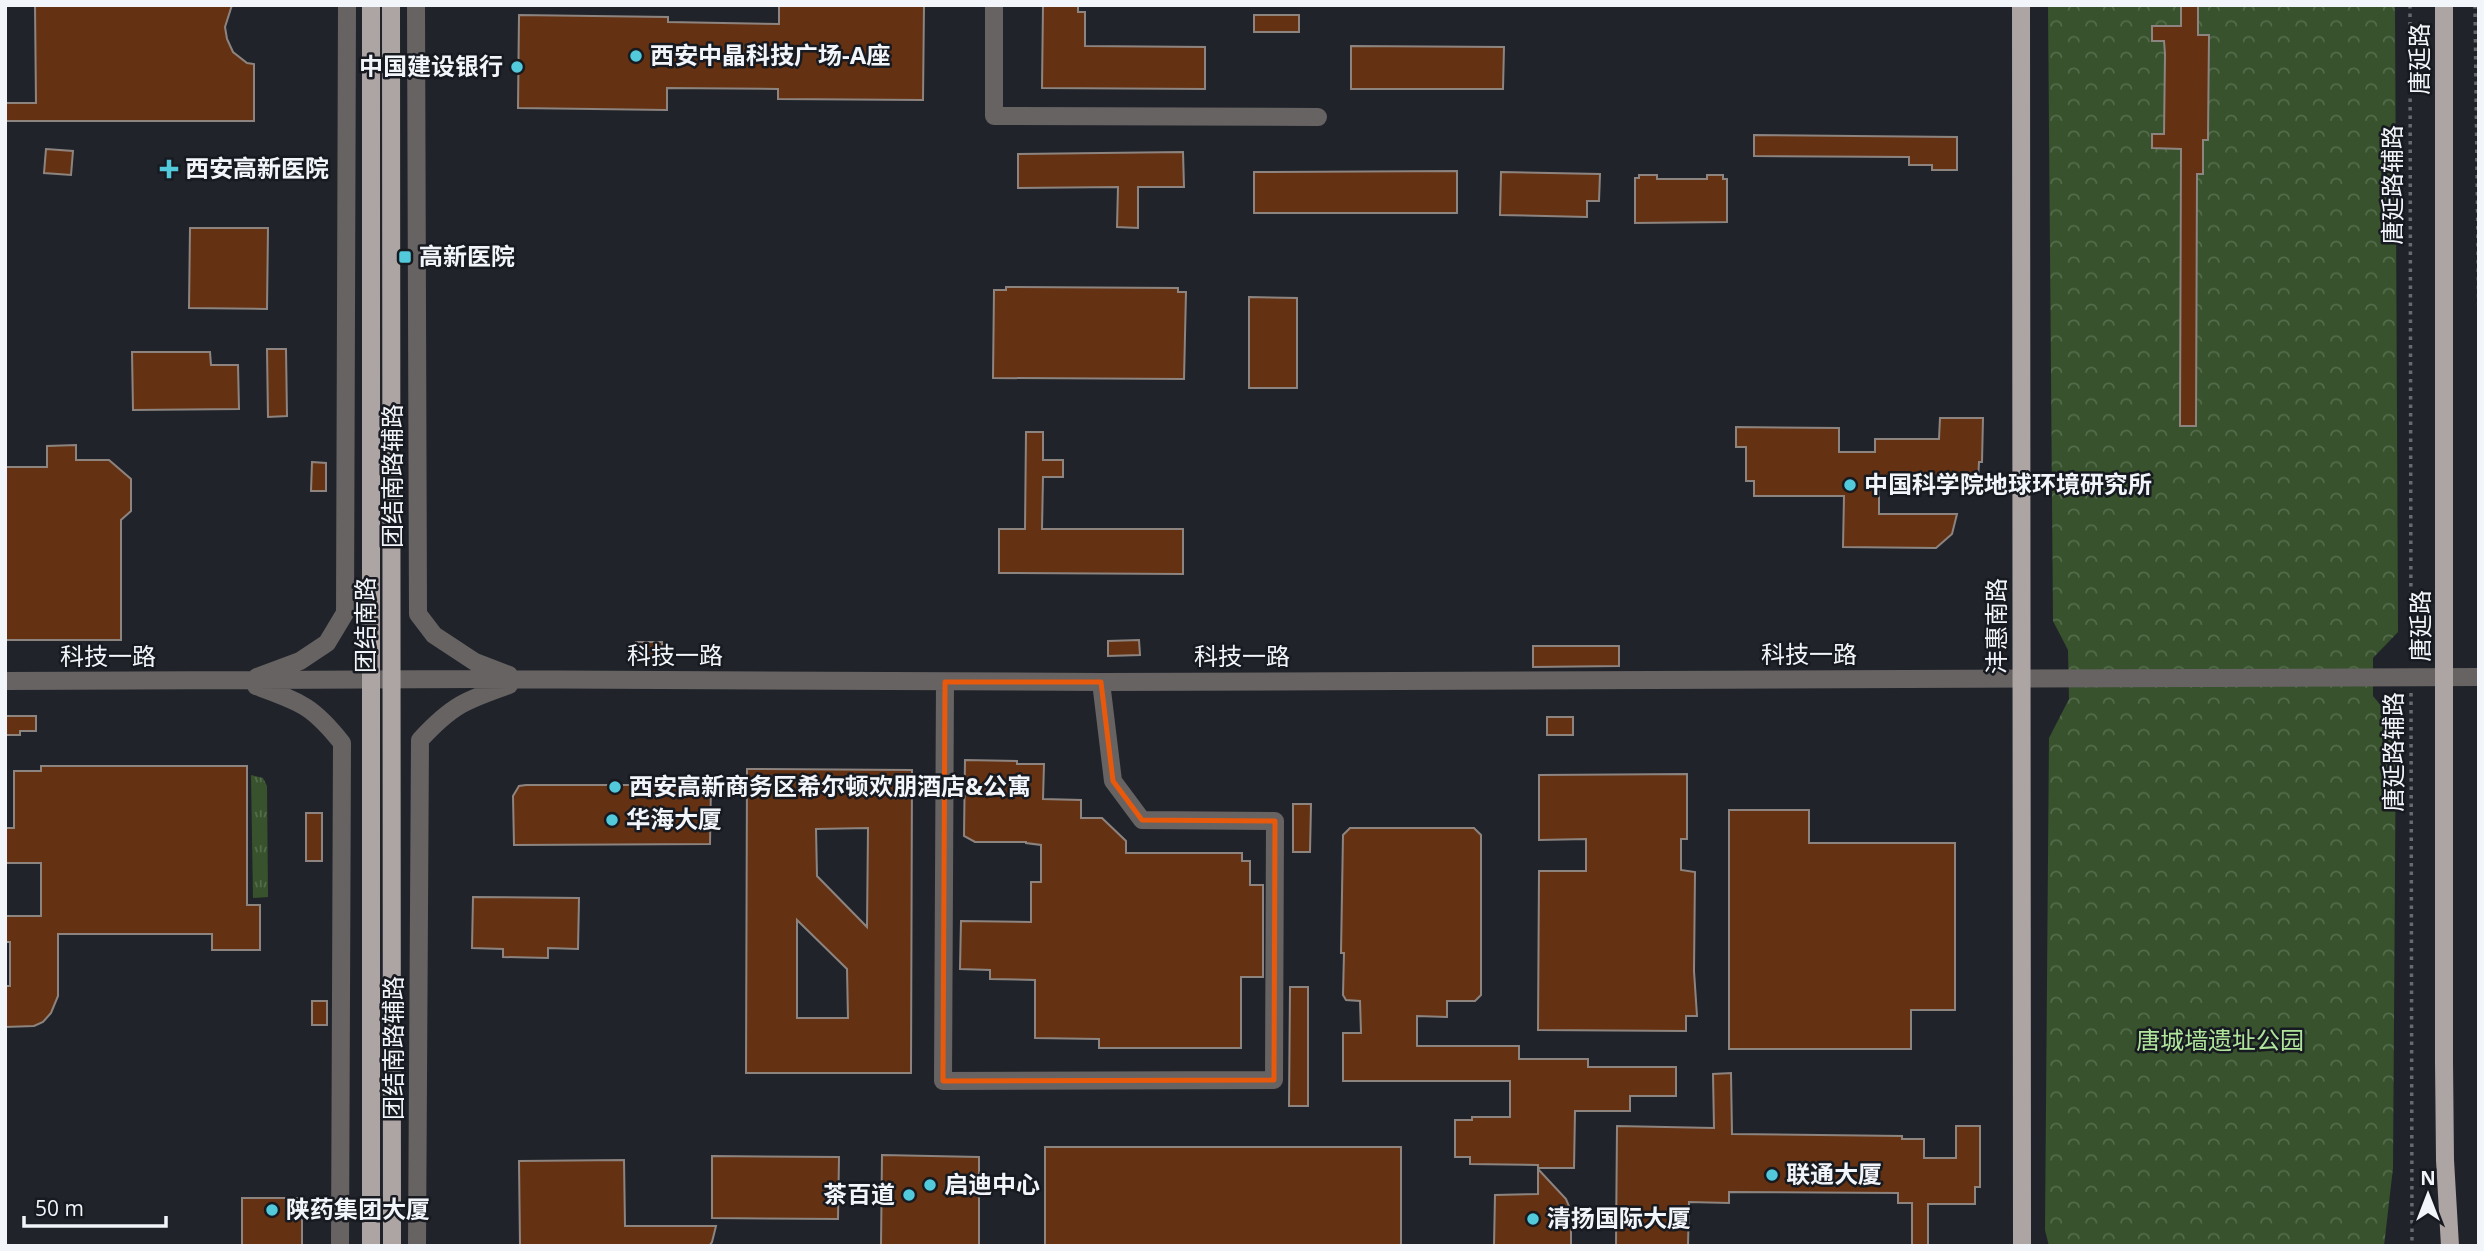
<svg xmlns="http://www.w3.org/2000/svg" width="2484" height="1251" viewBox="0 0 2484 1251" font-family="'Open Sans','Noto Sans SC',sans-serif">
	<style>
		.grass { fill: url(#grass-tufts) }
		.park { fill: url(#park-crowns) }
		.building { fill: #643212; stroke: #8d8480; stroke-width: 2; fill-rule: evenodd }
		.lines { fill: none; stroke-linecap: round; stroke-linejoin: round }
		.path { stroke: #666a6f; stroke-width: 3.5; stroke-dasharray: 3.5 5; stroke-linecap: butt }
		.minor { stroke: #686363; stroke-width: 18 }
		.major { stroke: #ada4a4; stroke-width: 18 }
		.marked { fill: none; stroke: #e8590c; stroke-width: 5; stroke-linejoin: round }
		.poi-dot { fill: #53cadc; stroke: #171a20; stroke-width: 2.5 }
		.labels { text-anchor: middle; stroke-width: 5; stroke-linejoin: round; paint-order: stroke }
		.poi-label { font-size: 24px; font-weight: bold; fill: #f2f5f9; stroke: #171a20; text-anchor: start }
		.street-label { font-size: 24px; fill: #f2f5f9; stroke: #171a20 }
		.park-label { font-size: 24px; fill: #b0e69c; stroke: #171a20 }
	</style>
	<defs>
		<pattern id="grass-tufts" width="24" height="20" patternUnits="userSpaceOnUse" patternTransform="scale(1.75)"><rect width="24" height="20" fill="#37522c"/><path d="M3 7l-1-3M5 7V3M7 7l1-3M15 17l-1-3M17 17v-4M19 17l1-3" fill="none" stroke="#546c4b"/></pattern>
		<pattern id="park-crowns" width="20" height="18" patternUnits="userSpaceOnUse" patternTransform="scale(1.75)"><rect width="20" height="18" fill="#37522c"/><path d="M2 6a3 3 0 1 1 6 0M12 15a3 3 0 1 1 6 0" fill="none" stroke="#546c4b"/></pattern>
	</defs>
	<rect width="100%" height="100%" fill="#20242a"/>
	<path class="grass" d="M251 775 263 778 267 786 268 897 253 898Z"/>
	<path class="park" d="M2048 5H2395L2398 632 2373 658V696L2396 724 2393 1168 2384 1246H2049L2045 1230 2049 738 2069 699 2068 650 2053 621Z"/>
	<path class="building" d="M35 5H232L225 27 227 39 233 52 247 63 254 64V121H5V103H36Z
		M779 5H924L923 100 778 99V89L667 88V110L518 108 519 15 668 17V22L779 24Z
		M1043 5H1078V12H1085V46L1205 47V89L1042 88Z
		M2181 5H2198V35H2209L2208 140H2203V174H2197L2196 426H2180L2181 149 2152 148V134H2164L2165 54 2164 41H2152V26H2181Z
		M1254 15H1299V32H1254Z
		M1351 46 1504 47 1503 89H1351Z
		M1754 135 1957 137V170H1932V165H1909V157L1754 156Z
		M46 149 73 151 71 175 44 173Z
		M1183 152 1184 187H1138V228L1117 227 1118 187 1018 188V154Z
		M1457 171V213H1254V172Z
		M1501 172 1600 174 1599 201H1587V217L1500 215Z
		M1639 175H1657V179H1707V175H1723V179H1727V222L1635 223V178H1639Z
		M190 228H268L267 309 189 308Z
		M1006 287 1178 288V292H1186L1184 379 993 378 994 290H1006Z
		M1249 297 1297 298V388H1249Z
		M267 349H286L287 416 268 417Z
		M132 352H210L211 365H238L239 409 133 410Z
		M1940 418H1983L1982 462H1979L1978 481H1879V514H1957L1952 534 1936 548 1843 547 1844 496H1754V481H1746V447H1736V427L1839 428V452H1875V439H1939Z
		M1026 432H1043V460H1063V477H1043L1042 529H1183V574L999 573V529H1025Z
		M76 445V460H109L131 479V511L121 520V640H5V467H47V446Z
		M312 462 326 463V491H311Z
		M1139 640 1140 655 1108 656V641Z
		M636 642H662V659H636Z
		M1533 646H1619V666L1533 667Z
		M5 716H36V731H20V735H5Z
		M1547 717H1573V735H1547Z
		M965 760 1017 761V764H1044L1043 799 1081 800V818H1102L1126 841V853H1242V861H1250V885H1263V977H1241V1048H1099V1039L1035 1038V980L990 979V970L960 969 961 921 1031 922V882H1041V845L1026 843V842H975L964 836Z
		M41 766H247V905H260V950H212V934H58V996L51 1013 43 1022 34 1026 5 1027V986H10V942H5V916H41V863H5V828H14V771H41Z
		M747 769 912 770 911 1073H746ZM868 828 867 927 817 876 816 829ZM797 920 847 969 848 1018H797Z
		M1687 774V839H1681V870L1695 872 1694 971 1697 1016H1686V1031L1538 1030 1539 871H1586V839L1539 840V775Z
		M526 785H711L710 844 514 845 513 796 519 786Z
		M1293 804H1311L1310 852H1293Z
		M1729 810H1809V843H1955V1010H1911V1049H1729Z
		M306 813H322V861H306Z
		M1350 828H1474L1481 835V995L1475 1001H1447V1017L1417 1016V1046H1519V1059H1588V1067H1676V1096H1630V1111H1575L1574 1168H1538V1165L1470 1164V1157H1455V1120H1472V1117H1510V1081H1343V1033H1361L1360 1001 1346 1000 1343 995 1344 953H1341L1343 835Z
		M473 897 579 898 578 949 548 948V958L503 957V949L472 948Z
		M1290 987H1308V1106H1289Z
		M312 1001H327V1025H312Z
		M1731 1073 1732 1134 1902 1136V1139H1924V1158H1956V1126H1980V1187H1975V1204H1928V1246H1912V1203H1898V1193L1729 1192V1203L1689 1202 1688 1246H1616L1617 1126 1714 1128 1713 1074Z
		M1045 1147H1401V1246H1045Z
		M882 1155 979 1157V1246H881Z
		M712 1156 839 1157 838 1219 712 1218Z
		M624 1160 625 1226H716L712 1242 709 1246H520L519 1161Z
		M1538 1169 1566 1199 1571 1211V1246H1494L1495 1195 1538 1194Z
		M242 1198H302V1246H242Z"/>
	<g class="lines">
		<path class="path" d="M2410 5 2411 661
			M2475 5 2479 331
			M2411 693 2412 1246
			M2479 1009V1120"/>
		<path class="minor" d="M416 5 418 614 434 635 475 662 509 675
			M994 5V116L1318 117
			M257 677 300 661 327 643 345 613 347 5
			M5 681 474 679 1101 682 2479 677
			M945 682 943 1081 1274 1080 1275 821 1142 820 1113 781 1101 682
			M256 686C300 702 312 705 342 743L340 1246
			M417 1246 420 740C452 705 466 700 509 685"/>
		<path class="major" d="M371 5V1246
			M391 5 392 1246
			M2021 5 2022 1246
			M2444 5V1062L2445 1160 2450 1246"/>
	</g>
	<path class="marked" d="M945 682H1101L1113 781 1142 820 1275 821 1274 1080 943 1081Z"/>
	<g class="poi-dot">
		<circle cx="636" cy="56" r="7"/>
		<circle cx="517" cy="67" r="7"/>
		<path d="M165.5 158.5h7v7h7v7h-7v7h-7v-7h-7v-7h7z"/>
		<rect x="398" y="250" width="14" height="14" rx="3.5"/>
		<circle cx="1850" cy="485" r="7"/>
		<circle cx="615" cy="787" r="7"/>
		<circle cx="612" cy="820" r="7"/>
		<circle cx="1772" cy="1175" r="7"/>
		<circle cx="930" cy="1185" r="7"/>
		<circle cx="909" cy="1195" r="7"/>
		<circle cx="272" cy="1210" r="7"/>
		<circle cx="1533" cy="1219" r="7"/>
	</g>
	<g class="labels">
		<g class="poi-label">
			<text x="650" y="64">西安中晶科技广场-A座</text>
			<text x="503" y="75" text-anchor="end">中国建设银行</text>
			<text x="185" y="177">西安高新医院</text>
			<text x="419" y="265">高新医院</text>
			<text x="1864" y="493">中国科学院地球环境研究所</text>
			<text x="629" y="795">西安高新商务区希尔顿欢朋酒店&amp;公寓</text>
			<text x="626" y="828">华海大厦</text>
			<text x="1786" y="1183">联通大厦</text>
			<text x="944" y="1193">启迪中心</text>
			<text x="895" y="1203" text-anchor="end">茶百道</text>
			<text x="286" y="1218">陕药集团大厦</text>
			<text x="1547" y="1227">清扬国际大厦</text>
		</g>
		<g class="street-label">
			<text transform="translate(2420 59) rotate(-90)" y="8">唐延路</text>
			<text transform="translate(2393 185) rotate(-90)" y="8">唐延路辅路</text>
			<text transform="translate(393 476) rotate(-90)" y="8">团结南路辅路</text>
			<text transform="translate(366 625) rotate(-90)" y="8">团结南路</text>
			<text transform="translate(1997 626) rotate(-90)" y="8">沣惠南路</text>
			<text transform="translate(2421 626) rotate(-90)" y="8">唐延路</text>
			<text x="1809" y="663">科技一路</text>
			<text x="675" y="664">科技一路</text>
			<text x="108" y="665">科技一路</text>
			<text x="1242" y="665">科技一路</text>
			<text transform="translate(2394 752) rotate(-90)" y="8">唐延路辅路</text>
			<text transform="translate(394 1048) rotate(-90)" y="8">团结南路辅路</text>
		</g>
		<g class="park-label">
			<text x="2220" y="1049">唐城墙遗址公园</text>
		</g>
	</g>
	<rect width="2484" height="1251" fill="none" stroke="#f2f5f9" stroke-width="14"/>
	<g transform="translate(2428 1195)" stroke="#171a20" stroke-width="5" paint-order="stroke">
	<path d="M0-5L12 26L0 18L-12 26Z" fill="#f2f5f9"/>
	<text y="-10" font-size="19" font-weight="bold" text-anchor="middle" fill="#f2f5f9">N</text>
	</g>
	<path d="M24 1216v10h142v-10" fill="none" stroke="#f2f5f9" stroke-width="3.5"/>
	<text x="35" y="1216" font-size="21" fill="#f2f5f9" stroke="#171a20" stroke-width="5" paint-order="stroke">50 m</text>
</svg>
